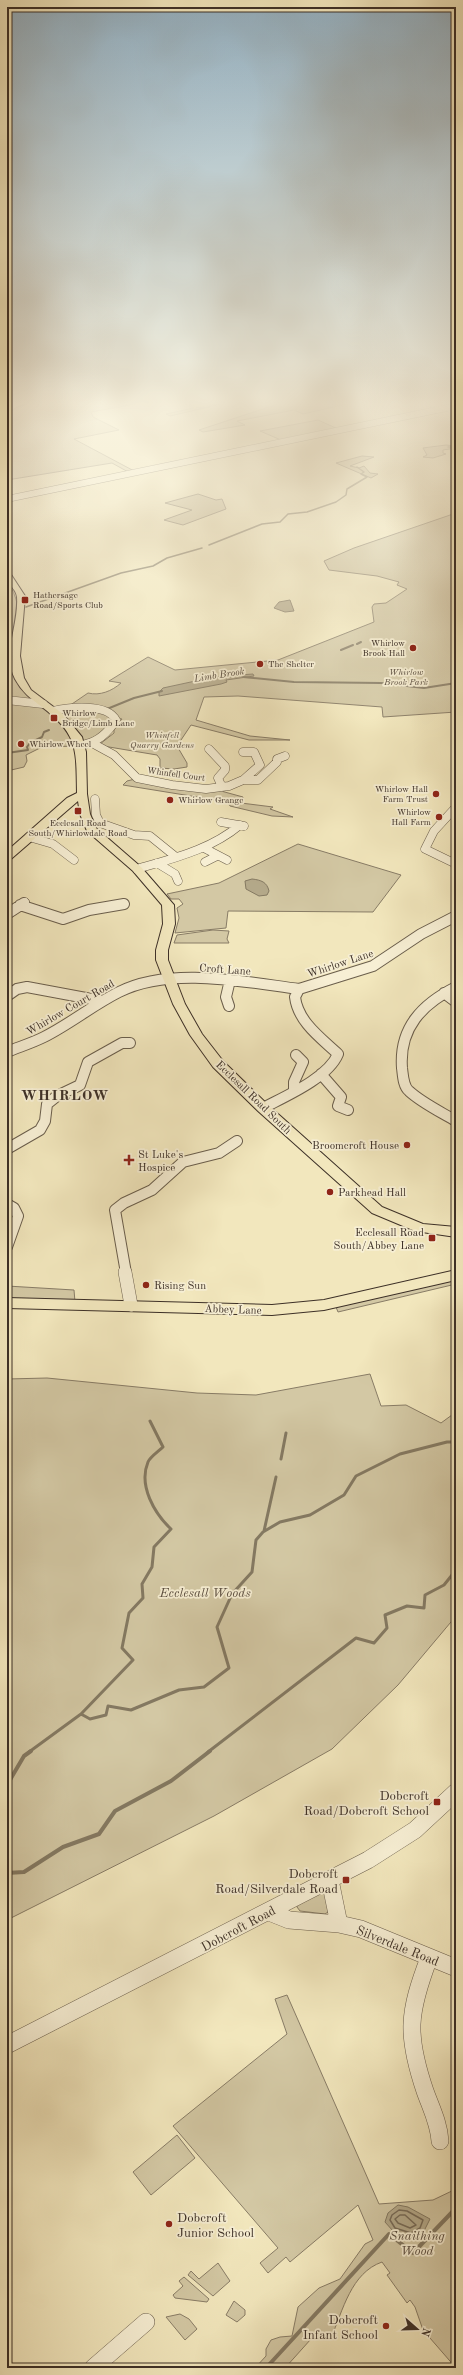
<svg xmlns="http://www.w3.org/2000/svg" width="463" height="2375" viewBox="0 0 463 2375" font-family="'Old Standard TT',serif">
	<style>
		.green { fill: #d3c8a4; stroke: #887c66 }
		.water { fill: #b4a98a; stroke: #847962 }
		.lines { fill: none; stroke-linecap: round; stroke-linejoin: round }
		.shore { stroke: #786c58; stroke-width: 1.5 }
		.stream-far3 { stroke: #847962; stroke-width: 1.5 }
		.stream-far2 { stroke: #847962; stroke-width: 2 }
		.stream-far1 { stroke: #847962; stroke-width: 3 }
		.stream { stroke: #847962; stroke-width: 4 }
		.minor-far4-casing { stroke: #6a5e4c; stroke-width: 7 }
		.minor-far3-casing { stroke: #6a5e4c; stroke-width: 9 }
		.minor-far2-casing { stroke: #6a5e4c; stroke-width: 12 }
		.minor-far1-casing { stroke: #6a5e4c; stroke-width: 14 }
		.minor-casing { stroke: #6a5e4c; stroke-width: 18 }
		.major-casing { stroke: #3d3027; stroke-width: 2 }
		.minor-far4 { stroke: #f7efd4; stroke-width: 6 }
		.minor-far3 { stroke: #f7efd4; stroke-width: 8 }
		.minor-far2 { stroke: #f7efd4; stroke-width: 10 }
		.minor-far1 { stroke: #f7efd4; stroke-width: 13 }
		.minor { stroke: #f7efd4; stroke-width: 17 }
		.major { fill: #f2e7bd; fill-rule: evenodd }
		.poi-dot { fill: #8f2418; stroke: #f7efd4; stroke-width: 1.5 }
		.labels { text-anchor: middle; stroke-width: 3.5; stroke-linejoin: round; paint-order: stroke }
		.far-poi-label { font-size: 9px; fill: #3d3027; stroke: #f7efd4; text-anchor: start }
		.far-park-label { font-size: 9px; font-style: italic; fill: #5b4e40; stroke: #f7efd4 }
		.far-street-label { font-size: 9px; fill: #3d3027; stroke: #f7efd4 }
		.far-water-label { font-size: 10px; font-style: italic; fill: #5b4e40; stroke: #f7efd4 }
		.street-label { font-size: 11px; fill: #3d3027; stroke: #f7efd4 }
		.poi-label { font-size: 11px; fill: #3d3027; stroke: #f7efd4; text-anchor: start }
		.near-park-label { font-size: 13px; font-style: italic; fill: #5b4e40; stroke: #f7efd4 }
		.near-poi-label { font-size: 13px; fill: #3d3027; stroke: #f7efd4; text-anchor: end }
		.near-street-label { font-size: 13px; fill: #3d3027; stroke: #f7efd4 }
		.district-label { font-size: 15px; font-weight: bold; letter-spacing: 1px; fill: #3d3027; stroke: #f7efd4 }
	</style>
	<rect width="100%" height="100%" fill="#f2e7bd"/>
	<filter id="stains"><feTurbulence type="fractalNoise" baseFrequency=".005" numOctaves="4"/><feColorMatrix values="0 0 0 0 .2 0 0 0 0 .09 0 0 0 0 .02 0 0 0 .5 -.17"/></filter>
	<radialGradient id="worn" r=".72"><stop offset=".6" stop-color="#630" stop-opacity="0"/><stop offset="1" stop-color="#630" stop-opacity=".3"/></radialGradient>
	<path class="green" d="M32 401 141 403 91 412 93 417 119 430 74 439 136 472 130 473 112 463 7 480V412Z
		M179 401C187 401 194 408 201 407 212 405 222 401 234 401L170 416 166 414 194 408Z
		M274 401H359L303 414 294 410 237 421 245 425 203 432 199 430 278 404Z
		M318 420 338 429 281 440 260 431Z
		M446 445 456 446V448L443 450V453L446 454 433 458 423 457 427 455 423 448Z
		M362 456 374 457 350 466 359 468 364 466 370 473 378 474 371 478 336 463Z
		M198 494 216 500 222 499 226 509 183 525 164 520 192 510 165 503Z
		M456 513V712L383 717 382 707 238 696 204 697 196 720 250 736 290 740H249L191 725 177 746 187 763V767L174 769 160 768V759L157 755 103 746 100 744 114 733V729L122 719 116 718 112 712 69 706 88 693C100 696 112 691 121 683L109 681 148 657 175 670 278 660 374 622 372 607 374 604 386 603 407 589 397 585 399 582 377 576 329 570 324 561 354 548Z
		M7 585 10 586C32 620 0 663 33 701L7 699Z
		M7 701 44 706 58 719 78 746 42 747 26 755 27 761 24 767 7 771Z
		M67 709 103 713 112 719 111 723 93 742 82 741 74 726 62 714V711Z
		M135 779 221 791 243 797 241 803 273 807 270 809 293 817 272 816 230 806 228 802 123 785 127 781Z
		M298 844 401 875 373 912 228 911 226 928 175 933 179 918 177 908 183 904 179 899H171L167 894 219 883Z
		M213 930 229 931 227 939 229 943H174L177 935Z
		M456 1277V1284L338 1312 336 1307Z
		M7 1286 74 1290 75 1302 7 1299Z
		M370 1374 381 1406 406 1405 441 1423 456 1412V1616L398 1685 332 1749 214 1816 7 1920V1379L47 1378 197 1393 256 1395Z
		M322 1892 326 1895 328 1912 325 1914 300 1911 297 1907V1904Z
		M287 1995 379 2204 433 2200 456 2189V2368L423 2330 415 2307 410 2300 407 2303 387 2275 390 2273 382 2262C351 2273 343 2310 331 2338L311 2339 285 2368H255L266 2356V2349L271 2340 280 2337 292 2336 298 2307 319 2288 340 2279 365 2244 373 2240 358 2205 290 2262 286 2257 268 2273 260 2263 278 2248 173 2126 287 2034 275 1999Z
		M177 2135 195 2158 151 2195 133 2172Z
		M218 2263 230 2281 213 2296 188 2275 191 2271 199 2279Z
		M184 2277 209 2299 207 2302 175 2298 173 2295 183 2286 179 2281Z
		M234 2301 245 2310V2315L237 2322 226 2315Z
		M180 2314 189 2319 197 2329 185 2340 166 2317Z"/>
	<path class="water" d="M290 600 294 611 285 612 274 608 279 602Z
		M253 674 254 676 226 680 227 682 221 684 159 696V692L163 688 200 680 203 675 213 677Z
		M252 879C261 880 267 882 269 891L267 895 259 896 246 889 245 881Z
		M398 2205 408 2207 430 2219 424 2231 412 2238 393 2231 385 2222 388 2213Z"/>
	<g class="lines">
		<path class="shore" d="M399 2210 407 2211 423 2220 420 2228 411 2233 395 2228 390 2220 392 2215Z
			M400 2215H405L416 2225 410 2228 398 2223 395 2219Z"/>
		<path class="stream-far3" d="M448 447H456
			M209 545 262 524 280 522 288 514 307 512 336 502 346 495 347 489 367 477 361 474 364 472 357 467
			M26 607 121 573 153 566 167 558 202 548"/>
		<path class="stream-far2" d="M357 644 361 642
			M341 650 353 645
			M243 677 294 682 381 683 424 688 456 683
			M107 709 134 698 162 691
			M7 753 28 750 27 747 30 743 42 737 44 732 49 730"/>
		<path class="stream-far1" d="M281 1459 286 1433
			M264 1531 276 1477
			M456 1559V1562
			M81 1714 133 1660 122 1648 129 1613 143 1598 142 1584 152 1567 154 1547 171 1529C155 1514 138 1486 148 1462 150 1457 159 1451 163 1447L150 1421
			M29 1752 81 1714 90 1719 106 1715 108 1706 131 1710 179 1690 204 1687 229 1668 217 1627 232 1594 252 1572 256 1540 263 1532 280 1522 310 1515 344 1495 356 1476 400 1454 447 1442H456
			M208 1752 356 1638 374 1643 387 1628 385 1615 407 1606 424 1608 425 1595 444 1585 456 1570"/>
		<path class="stream" d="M7 1785 24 1756 31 1751
			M7 1873 24 1872 63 1847 99 1834 115 1811 171 1781 210 1751
			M266 2368 389 2234 413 2253 456 2208"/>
		<g class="minor-far4-casing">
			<path id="minor-far4" d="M7 499 456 406"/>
		</g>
		<g class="minor-far3-casing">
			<path id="minor-far3" d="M7 700 43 704
				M53 711C69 707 107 703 116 720 109 731 100 741 86 744
				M92 743 114 755 137 778 172 785 206 789 229 786 243 780 260 765 254 752H243
				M209 749 225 766V770L218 778 222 787
				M243 780H258L277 762V759L285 756
				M95 799 96 815 100 823 134 835 150 836 176 857
				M456 807 434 831 425 849 456 864
				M221 822 244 826
				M29 837 53 844 74 860
				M204 848 227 860
				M205 862 217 856
				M157 863 175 874 178 881
				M137 869C174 858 210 850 240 825
				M22 904 25 902"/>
		</g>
		<g class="minor-far2-casing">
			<path id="minor-far2" d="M20 905 63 919 89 910 124 904
				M7 914 24 903
				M456 987C422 1004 399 1028 402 1068 403 1075 403 1086 409 1091 422 1103 441 1112 456 1121
				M444 993 456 1002
				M7 996 17 989 27 987 102 1001
				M229 1006 226 997 230 980
				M7 1052C19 1047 32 1043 44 1037 70 1024 93 1005 119 992 170 966 245 982 299 989
				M321 1074 341 1097 338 1106 348 1110
				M294 1090V1082L303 1062 296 1055
				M263 1108C286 1096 328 1078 338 1054 321 1038 298 1022 295 997L299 989 373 966 421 934 456 916
				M7 1149 40 1130 45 1121 47 1104 57 1096 80 1085 88 1062 122 1043H130
				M7 1204 14 1208 18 1216 7 1247
				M126 1273 115 1210 124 1203 152 1190 183 1162 219 1153 237 1141"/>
		</g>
		<g class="minor-far1-casing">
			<path id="minor-far1" d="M125 1272 131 1305"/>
		</g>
		<g class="minor-casing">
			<path id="minor" d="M330 1880 339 1924
				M269 1912 289 1920 339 1924 361 1929 456 1968
				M429 1958C408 2013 406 2035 425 2091 431 2108 439 2123 440 2141
				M7 2045 368 1860 415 1830 456 1792
				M93 2368 146 2322"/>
		</g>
		<g class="major-casing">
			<path id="major" d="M20 401H29L7 412V407Z
				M7 573H10L25 596 20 656 24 678 31 690 63 714 82 737 86 752 87 794 90 814 96 828 141 867 174 905 175 924 168 950V960L185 1004 202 1034 223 1061 268 1105 382 1207 423 1224 456 1227V1237L415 1231 372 1213 258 1111 213 1067 190 1035 173 1004 156 960V950L163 924 162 905 133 871 87 831 80 814 78 801 11 859 7 860V851L67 798 77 793C76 750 79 735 42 707 31 699 22 692 15 679 2 654 19 624 17 597 16 588 7 586 7 573Z
				M456 1270V1280L324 1310 272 1315 7 1308V1298L272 1305 324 1300Z"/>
		</g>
		<use href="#minor-far4" class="minor-far4"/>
		<use href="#minor-far3" class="minor-far3"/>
		<use href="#minor-far2" class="minor-far2"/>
		<use href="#minor-far1" class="minor-far1"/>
		<use href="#minor" class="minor"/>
		<use href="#major" class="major"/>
	</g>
	<linearGradient id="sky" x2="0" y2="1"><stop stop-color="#93b0c2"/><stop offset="0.55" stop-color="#f9f4e1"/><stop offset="1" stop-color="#f9f4e1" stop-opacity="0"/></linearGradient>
	<rect width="463" height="734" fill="url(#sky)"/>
	<g class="poi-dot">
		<rect x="21" y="596" width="8" height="8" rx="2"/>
		<circle cx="413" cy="648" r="4"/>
		<circle cx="260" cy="664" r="4"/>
		<rect x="50" y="714" width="8" height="8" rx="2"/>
		<circle cx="21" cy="744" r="4"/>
		<circle cx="436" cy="794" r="4"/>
		<circle cx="170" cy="800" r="4"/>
		<rect x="74" y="807" width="8" height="8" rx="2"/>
		<circle cx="439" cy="817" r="4"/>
		<circle cx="407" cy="1145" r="4"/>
		<path d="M127 1154h4v4h4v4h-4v4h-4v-4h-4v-4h4z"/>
		<circle cx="330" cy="1192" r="4"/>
		<rect x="428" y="1234" width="8" height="8" rx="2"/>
		<circle cx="146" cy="1285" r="4"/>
		<rect x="433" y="1798" width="8" height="8" rx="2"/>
		<rect x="342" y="1876" width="8" height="8" rx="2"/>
		<circle cx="169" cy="2224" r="4"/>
		<circle cx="386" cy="2326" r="4"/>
	</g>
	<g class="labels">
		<g class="far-poi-label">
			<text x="33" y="598">Hathersage<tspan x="33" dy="10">Road/Sports Club</tspan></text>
			<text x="405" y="646" text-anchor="end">Whirlow<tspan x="405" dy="10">Brook Hall</tspan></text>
			<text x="268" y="667">The Shelter</text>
			<text x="62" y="716">Whirlow<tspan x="62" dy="10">Bridge/Limb Lane</tspan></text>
			<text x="29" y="747">Whirlow Wheel</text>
			<text x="428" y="792" text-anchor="end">Whirlow Hall<tspan x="428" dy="10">Farm Trust</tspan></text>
			<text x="178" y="803">Whirlow Grange</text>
			<text x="431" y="815" text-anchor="end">Whirlow<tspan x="431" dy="10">Hall Farm</tspan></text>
			<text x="78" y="826" text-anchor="middle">Ecclesall Road<tspan x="78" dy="10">South/Whirlowdale Road</tspan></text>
		</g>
		<g class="far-park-label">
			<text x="406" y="675">Whirlow<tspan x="406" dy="10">Brook Park</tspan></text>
			<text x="162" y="738">Whinfell<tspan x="162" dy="10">Quarry Gardens</tspan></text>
		</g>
		<g class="far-street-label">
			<text transform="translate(176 774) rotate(8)" y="3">Whinfell Court</text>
		</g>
		<g class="far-water-label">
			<text transform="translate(219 674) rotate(-9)" y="4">Limb Brook</text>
		</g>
		<g class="street-label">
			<text transform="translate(340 963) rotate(-18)" y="4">Whirlow Lane</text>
			<text transform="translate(225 969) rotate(4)" y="4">Croft Lane</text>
			<text transform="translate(70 1007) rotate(-30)" y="4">Whirlow Court Road</text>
			<text transform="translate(254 1097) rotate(44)" y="4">Ecclesall Road South</text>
			<text transform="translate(233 1309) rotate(2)" y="4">Abbey Lane</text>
		</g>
		<g class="poi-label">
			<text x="399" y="1149" text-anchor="end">Broomcroft House</text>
			<text x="138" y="1158">St Luke's<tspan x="138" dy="13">Hospice</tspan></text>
			<text x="338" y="1196">Parkhead Hall</text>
			<text x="424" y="1236" text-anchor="end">Ecclesall Road<tspan x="424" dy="13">South/Abbey Lane</tspan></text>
			<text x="154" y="1289">Rising Sun</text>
		</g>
		<g class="near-park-label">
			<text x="205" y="1597">Ecclesall Woods</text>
			<text x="417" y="2240">Snaithing<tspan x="417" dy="15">Wood</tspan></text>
		</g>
		<g class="near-poi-label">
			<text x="429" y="1800">Dobcroft<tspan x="429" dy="15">Road/Dobcroft School</tspan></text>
			<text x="338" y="1878">Dobcroft<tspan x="338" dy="15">Road/Silverdale Road</tspan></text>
			<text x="177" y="2222" text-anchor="start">Dobcroft<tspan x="177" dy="15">Junior School</tspan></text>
			<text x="378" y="2324">Dobcroft<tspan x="378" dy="15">Infant School</tspan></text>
		</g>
		<g class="near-street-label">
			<text transform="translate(238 1928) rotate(-28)" y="5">Dobcroft Road</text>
			<text transform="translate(398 1945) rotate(22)" y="5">Silverdale Road</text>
		</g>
		<g class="district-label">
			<text x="65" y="1100">WHIRLOW</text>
		</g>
	</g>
	<rect width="463" height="2375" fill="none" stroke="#f2e7bd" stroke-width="24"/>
	<rect x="8" y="8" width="447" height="2359" fill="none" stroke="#3d3027" stroke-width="2"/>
	<rect x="12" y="12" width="439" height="2351" fill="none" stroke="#3d3027"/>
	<g transform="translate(417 2329) rotate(110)" stroke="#f7efd4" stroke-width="3" paint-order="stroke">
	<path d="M0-3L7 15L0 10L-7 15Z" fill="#3d3027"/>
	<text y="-6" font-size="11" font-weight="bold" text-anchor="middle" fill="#3d3027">N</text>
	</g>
	<rect width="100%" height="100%" filter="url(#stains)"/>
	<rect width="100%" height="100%" fill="url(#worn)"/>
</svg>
